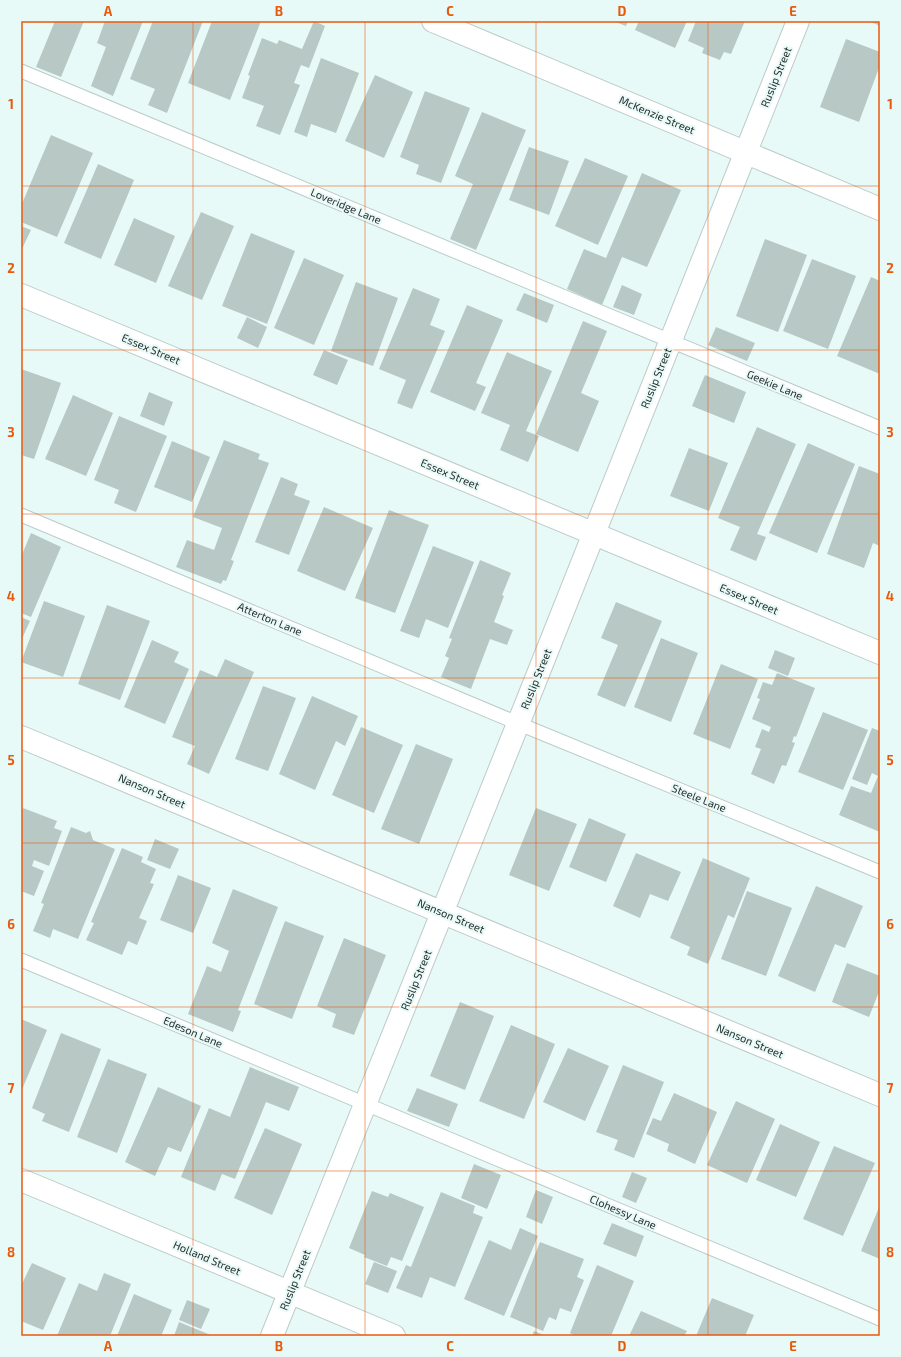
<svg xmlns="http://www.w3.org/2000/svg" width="901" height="1357" viewBox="0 0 901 1357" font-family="'Exo 2',sans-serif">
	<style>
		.building { fill: #b7c8c5 }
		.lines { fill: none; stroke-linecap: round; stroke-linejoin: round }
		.service-casing { stroke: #bbccc9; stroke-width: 15 }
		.minor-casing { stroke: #bbccc9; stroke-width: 24 }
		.service { stroke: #fff; stroke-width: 13 }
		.minor { stroke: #fff; stroke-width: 22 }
		.grid { fill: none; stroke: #e8590c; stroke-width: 1; stroke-opacity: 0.55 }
		.labels { text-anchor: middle; stroke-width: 4; stroke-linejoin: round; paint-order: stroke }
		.street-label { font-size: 11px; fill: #282f2e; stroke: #e8faf7 }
		.neatline { fill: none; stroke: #e8590c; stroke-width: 1.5 }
		.grid-label { font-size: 13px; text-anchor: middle; font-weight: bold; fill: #e8590c }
	</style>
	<rect width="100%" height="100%" fill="#e8faf7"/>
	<path class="building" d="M55 21H84L61 77 36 67Z
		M105 21H143L113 96 91 86 106 47 97 43Z
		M153 21H203L167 113 148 105 155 89 130 79Z
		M212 21H261L230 100 188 83Z
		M314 21 325 26 309 68 301 65 294 83 300 85 280 135 256 126 264 106 242 98 250 76 248 75 262 38 277 44 279 40 302 49Z
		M613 21H628L626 26Z
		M639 21H687L675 48 635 30Z
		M696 21H745L731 54 724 52 720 60 702 53 704 48 688 41Z
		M869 21H880V26Z
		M846 39 880 52V65L859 122 820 107Z
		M321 58 359 73 336 133 311 124 307 137 294 132Z
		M375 75 413 92 384 158 345 141Z
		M425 91 470 108 441 183 416 174 419 165 400 157Z
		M482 112 526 130 476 250 450 239 473 184 455 176Z
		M51 135 93 153 57 237 21 222V206Z
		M529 147 569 161 549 215 509 200Z
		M585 158 628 176 598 245 555 226Z
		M98 164 134 180 101 259 64 243Z
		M642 173 681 190 647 267 622 257 602 305 567 289 584 249 606 258Z
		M201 212 234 226 202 300 168 286Z
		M134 218 175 236 156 283 114 265Z
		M21 226 31 230 21 251Z
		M251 233 295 251 267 324 222 306Z
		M765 239 807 255 778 332 736 316Z
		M304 258 344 275 314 345 274 328Z
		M812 259 856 276 828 349 783 331Z
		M871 277 880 281V374L837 356Z
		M356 282 398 298 373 366 331 351Z
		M622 285 642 294 634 315 613 307Z
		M413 288 440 299 430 325 445 331 412 409 397 403 406 380 379 369Z
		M524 293 554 305 547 323 516 310Z
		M467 305 503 320 476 383 486 387 475 411 430 392Z
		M247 317 267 327 258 348 237 338Z
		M583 321 607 331 581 393 599 401 578 452 536 434Z
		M716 327 755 343 747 361 708 345Z
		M324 350 348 360 337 385 313 375Z
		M507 352 552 371 526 431 539 436 528 462 500 450 510 425 481 413Z
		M21 369 61 383 34 459 21 455Z
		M705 375 746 392 734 423 692 406Z
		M149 392 173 402 164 426 140 416Z
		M73 395 113 413 86 476 45 459Z
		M119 416 167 436 136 512 114 503 119 490 94 480Z
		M757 427 796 444 757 534 766 537 756 561 730 550 740 527 718 518Z
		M224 440 260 454 258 459 269 463 231 560 234 561 226 581 223 580 221 584 176 567 187 540 214 550 222 528 193 517Z
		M172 441 210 457 192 502 154 487Z
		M808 443 855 464 817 553 769 533Z
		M689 448 728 463 709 511 670 496Z
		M859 466 880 474V546L873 543 864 568 827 554Z
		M281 477 298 484 294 495 310 501 289 555 255 542Z
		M324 507 373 528 345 591 297 571Z
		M389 510 429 525 395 613 355 598Z
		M31 533 61 547 31 617 21 613V557Z
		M433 546 474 562 448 628 426 619 419 638 400 631Z
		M480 560 511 573 502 595 504 596 494 622 513 630 507 645 490 639 471 689 441 677 449 658 445 656 452 639 449 638Z
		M44 601 85 616 63 677 21 662Z
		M616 602 662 621 625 707 597 695 618 645 601 638Z
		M107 605 150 621 120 700 78 684Z
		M21 617 30 621 21 641Z
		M661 638 698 653 671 722 634 707Z
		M152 640 179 652 174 662 189 669 165 724 124 707Z
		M775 650 795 658 788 676 768 668Z
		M225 659 254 672 209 774 187 764 195 746 172 737 200 670 217 677Z
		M721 664 758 679 730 749 693 734Z
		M777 673 815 688 796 737 794 736 792 742 795 743 786 766 782 765 774 784 751 774 761 749 755 747 762 729 769 732 771 727 752 719 760 699 757 698 763 682 772 685Z
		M263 686 296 698 268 771 235 759Z
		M312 696 358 716 345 746 336 741 315 790 279 774Z
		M823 712 868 730 843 790 798 772Z
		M361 727 403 745 374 813 332 795Z
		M872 728 880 731V832L839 815 851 786 871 793 878 776 872 773 867 785 852 779Z
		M416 744 453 759 419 844 381 829Z
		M23 808 57 821 54 828 62 831 49 866 34 860 32 866 44 871 34 896 21 891V812Z
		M536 808 577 824 549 891 509 875Z
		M589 818 626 834 606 882 569 867Z
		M71 827 86 833 90 831 93 840 115 849 78 939 53 929 50 938 33 931 44 904 41 903Z
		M155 839 179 849 170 869 147 860Z
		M122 848 143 857 141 862 156 869 150 883 154 884 139 918 147 921 137 945 128 941 122 955 86 940 94 923 91 922Z
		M636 853 681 872 668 901 650 894 640 918 613 906Z
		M703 858 750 878 734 918 728 915 708 964 687 955 690 947 670 938Z
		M178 875 211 888 193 933 160 920Z
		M816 886 863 906 845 948 835 944 815 992 778 976Z
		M233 889 278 907 238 1010 241 1011 233 1032 188 1014 207 966 221 972 229 951 212 943Z
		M747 891 792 908 766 976 721 959Z
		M285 921 324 936 292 1019 254 1004Z
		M344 938 386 955 354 1035 332 1027 336 1014 317 1006Z
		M847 963 880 976V989L869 1017 832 1002Z
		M460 1002 494 1016 465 1090 430 1076Z
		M21 1019 47 1030 21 1092Z
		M511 1025 555 1044 524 1119 479 1101Z
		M61 1033 101 1049 69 1132 42 1121 45 1114 32 1108Z
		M568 1048 609 1066 585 1121 543 1102Z
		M108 1059 147 1074 117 1153 77 1137Z
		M623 1065 664 1082 634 1158 614 1150 618 1140 596 1132Z
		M250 1067 299 1087 289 1111 266 1102 235 1179 222 1174 215 1191 181 1177 209 1108 230 1117Z
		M158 1087 201 1106 181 1152 168 1147 155 1176 125 1162Z
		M417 1088 458 1104 449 1127 407 1111Z
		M674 1093 717 1112 695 1164 667 1151 669 1144 646 1134 653 1118 661 1121Z
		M736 1101 775 1119 747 1183 707 1165Z
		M780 1124 820 1142 796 1197 756 1180Z
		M265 1128 302 1144 272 1215 234 1198Z
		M834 1146 875 1163 843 1236 803 1219Z
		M474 1164 501 1175 487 1209 461 1198Z
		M632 1172 647 1178 636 1203 622 1197Z
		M536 1190 553 1197 542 1224 526 1217Z
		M372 1191 388 1197 390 1193 424 1207 402 1261 391 1257 387 1266 364 1257 365 1255 349 1248Z
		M441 1192 475 1206 473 1213 483 1217 455 1287 430 1277 422 1298 396 1288 406 1265 411 1267Z
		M880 1205V1259L861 1251Z
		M612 1223 644 1236 636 1257 603 1244Z
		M520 1228 538 1236 504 1316 464 1299 489 1240 511 1250Z
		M540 1242 584 1259 577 1277 584 1280 571 1312 560 1308 556 1320 549 1317 543 1331 510 1317Z
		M374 1262 397 1271 388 1293 365 1284Z
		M32 1263 66 1278 43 1330 21 1321V1286Z
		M597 1265 634 1281 611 1336H576L570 1333Z
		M104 1273 131 1284 110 1336H57L79 1283 97 1291Z
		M134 1294 172 1310 161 1336H117Z
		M712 1298 754 1315 745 1336H696Z
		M187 1300 210 1309 201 1329 179 1320Z
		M641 1311 687 1331 684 1336H629Z
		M179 1322 213 1336H174Z
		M534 1331 546 1336H532Z"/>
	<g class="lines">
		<g class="service-casing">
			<path id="service" d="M21 71 880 428
				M21 515 534 730 880 872
				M21 960 880 1319"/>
		</g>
		<g class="minor-casing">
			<path id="minor" d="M433 21 880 209
				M21 295 880 653
				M21 737 880 1095
				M21 1180 394 1336
				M272 1336 528 699 798 21"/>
		</g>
		<use href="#service" class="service"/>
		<use href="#minor" class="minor"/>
	</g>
	<path class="grid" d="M193 21V1336M365 21V1336M536 21V1336M708 21V1336M21 186H880M21 350H880M21 514H880M21 678H880M21 843H880M21 1007H880M21 1171H880"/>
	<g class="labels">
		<g class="street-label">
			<text transform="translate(776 77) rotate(-68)" y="4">Ruslip Street</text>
			<text transform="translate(657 115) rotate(23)" y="4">McKenzie Street</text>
			<text transform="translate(346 206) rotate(23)" y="4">Loveridge Lane</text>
			<text transform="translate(151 349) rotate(23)" y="4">Essex Street</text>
			<text transform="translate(656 378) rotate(-68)" y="4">Ruslip Street</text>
			<text transform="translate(775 385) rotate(23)" y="4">Geekie Lane</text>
			<text transform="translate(450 474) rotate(23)" y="4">Essex Street</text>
			<text transform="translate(749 599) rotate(23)" y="4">Essex Street</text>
			<text transform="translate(270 619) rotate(23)" y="4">Atterton Lane</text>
			<text transform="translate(536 679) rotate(-68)" y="4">Ruslip Street</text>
			<text transform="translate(152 791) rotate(23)" y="4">Nanson Street</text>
			<text transform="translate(699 798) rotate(22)" y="4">Steele Lane</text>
			<text transform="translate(451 916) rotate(23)" y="4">Nanson Street</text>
			<text transform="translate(416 980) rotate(-68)" y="4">Ruslip Street</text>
			<text transform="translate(193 1032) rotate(23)" y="4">Edeson Lane</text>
			<text transform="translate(750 1041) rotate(23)" y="4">Nanson Street</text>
			<text transform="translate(623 1212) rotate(23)" y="4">Clohessy Lane</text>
			<text transform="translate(207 1258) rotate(23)" y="4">Holland Street</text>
			<text transform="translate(295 1280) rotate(-68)" y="4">Ruslip Street</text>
		</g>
	</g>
	<rect width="901" height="1357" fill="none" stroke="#e8faf7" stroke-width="44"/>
	<rect x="22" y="22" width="857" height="1313" class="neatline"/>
	<g class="grid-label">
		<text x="108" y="16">A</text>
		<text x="279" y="16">B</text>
		<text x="450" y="16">C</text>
		<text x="622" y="16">D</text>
		<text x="793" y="16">E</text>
		<text x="11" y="109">1</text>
		<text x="890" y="109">1</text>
		<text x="11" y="273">2</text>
		<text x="890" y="273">2</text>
		<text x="11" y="437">3</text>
		<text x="890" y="437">3</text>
		<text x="11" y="601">4</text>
		<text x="890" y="601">4</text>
		<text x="11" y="765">5</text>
		<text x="890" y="765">5</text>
		<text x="11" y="929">6</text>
		<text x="890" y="929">6</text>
		<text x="11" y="1093">7</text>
		<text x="890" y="1093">7</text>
		<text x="11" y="1257">8</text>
		<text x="890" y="1257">8</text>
		<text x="108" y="1351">A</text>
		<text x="279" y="1351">B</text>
		<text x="450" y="1351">C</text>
		<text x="622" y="1351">D</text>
		<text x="793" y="1351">E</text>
	</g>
</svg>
